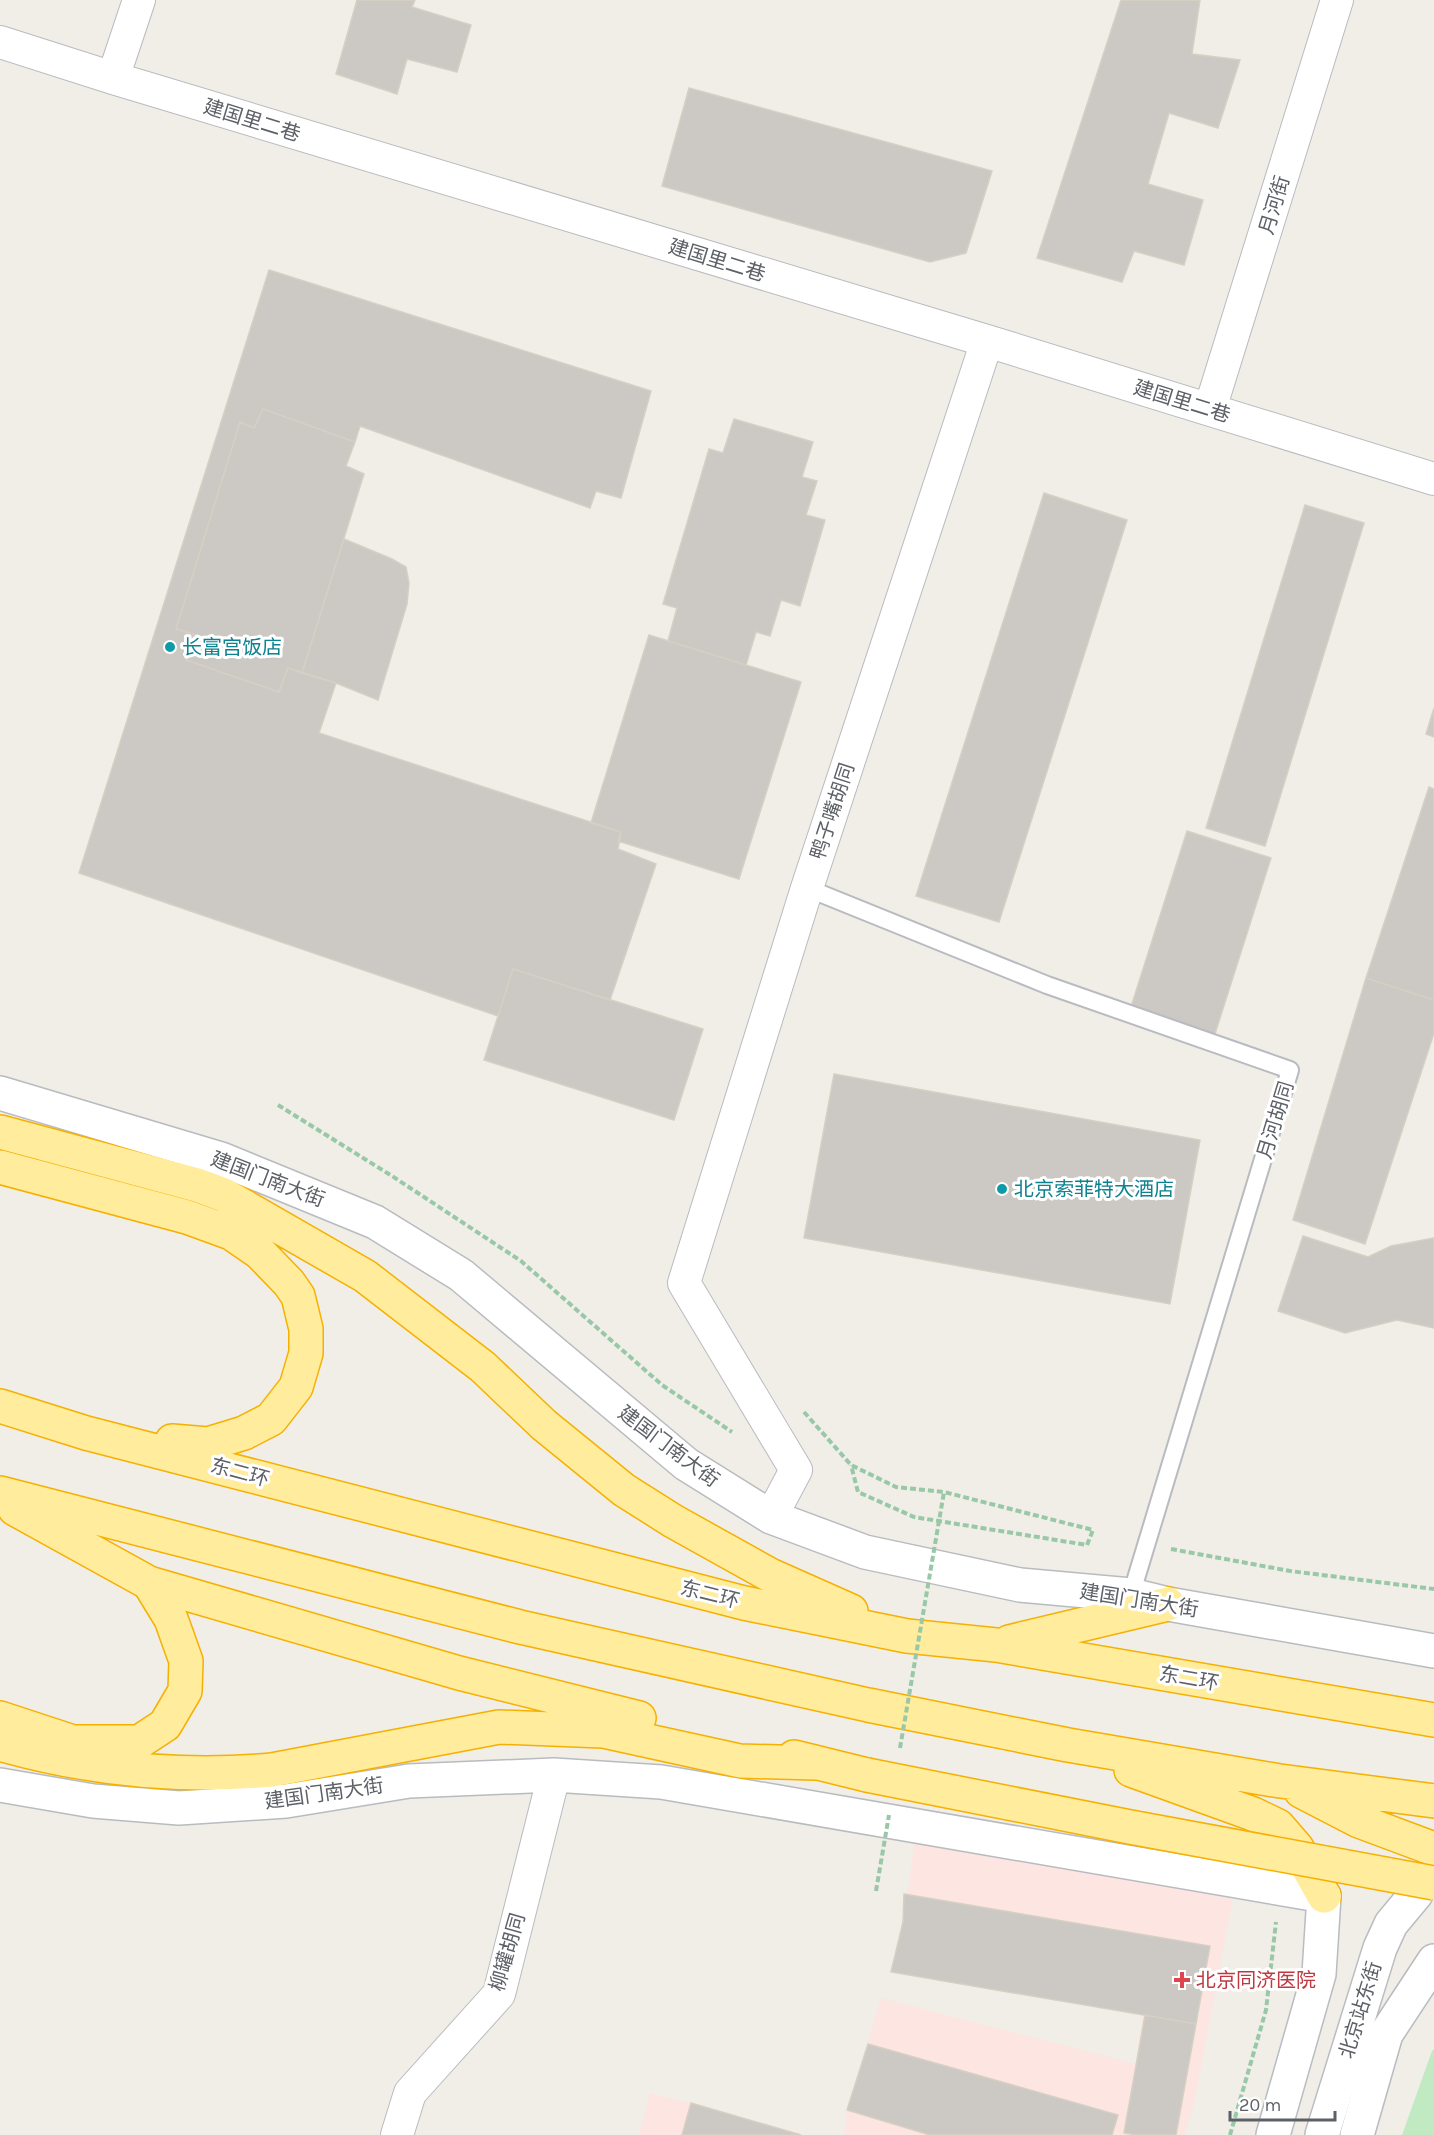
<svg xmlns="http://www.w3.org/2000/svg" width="1434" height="2135" viewBox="0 0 1434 2135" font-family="Karla,'Noto Sans SC',sans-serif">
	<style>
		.medical { fill: #fde5e2 }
		.green { fill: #c1e9c2 }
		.building { fill: #ccc8c3; stroke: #d6d0c4; stroke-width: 1.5 }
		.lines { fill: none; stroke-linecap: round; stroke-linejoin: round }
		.service-casing { stroke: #b8bbc0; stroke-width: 20 }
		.minor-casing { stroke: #b8bbc0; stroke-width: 34 }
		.tertiary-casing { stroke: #b8bbc0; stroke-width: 36 }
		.secondary-casing { stroke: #b9bcc2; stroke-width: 36 }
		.trunk-casing { stroke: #f6b000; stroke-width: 36 }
		.path { stroke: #98c8a8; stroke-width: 4; stroke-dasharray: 6 3; stroke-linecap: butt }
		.service { stroke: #fff; stroke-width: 16 }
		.minor { stroke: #fff; stroke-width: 32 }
		.tertiary { stroke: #fff; stroke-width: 33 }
		.secondary { stroke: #fff; stroke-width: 33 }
		.trunk { stroke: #ffec9d; stroke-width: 33 }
		.trunk-bridge-casing { stroke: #f6b000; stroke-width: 36; stroke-linecap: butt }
		.path-bridge { stroke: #98c8a8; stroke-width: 4; stroke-dasharray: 6 3; stroke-linecap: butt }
		.trunk-bridge { stroke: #ffec9d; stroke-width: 33 }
		.culture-dot { fill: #0f9aa8; stroke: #fff; stroke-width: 2 }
		.health-dot { fill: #e0444e; stroke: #fff; stroke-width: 2 }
		.labels { text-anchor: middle; stroke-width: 6; stroke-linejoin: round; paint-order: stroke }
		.street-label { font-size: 20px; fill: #5d6167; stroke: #fff }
		.culture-label { font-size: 20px; fill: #0d838f; stroke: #fff; text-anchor: start }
		.health-label { font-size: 20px; fill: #be3a42; stroke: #fff; text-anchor: start }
	</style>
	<rect width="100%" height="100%" fill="#f0eee6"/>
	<path class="medical" d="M916 1835 1222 1886 1232 1902 1194 2104 1184 2135H844L847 2110 881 1998 1136 2064 1149 1963 903 1922Z
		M650 2093 691 2103 801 2135H639Z"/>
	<path class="green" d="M1434 2049V2135H1402L1432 2051Z"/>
	<path class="building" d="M357 0H415L412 7 471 25 457 72 407 59 397 94 336 74Z
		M1121 0H1200L1192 54 1240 60 1218 128 1169 113 1148 184 1203 200 1184 265 1134 251 1122 282 1037 258Z
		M689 88 992 171 966 253 930 262 662 186Z
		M269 270 651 391 621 498 596 491 590 508 360 426 355 442 263 409 254 428 240 422 176 629 195 635 186 660 279 692 288 668 336 683 319 733 621 832 618 849 656 864 610 1000 513 969 498 1016 79 873Z
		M263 409 355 442 346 466 364 474 302 673 288 668 279 692 186 660 195 635 176 629 240 422 254 428Z
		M734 419 813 442 802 477 817 481 806 515 825 520 800 606 781 600 770 636 756 632 746 665 668 641 677 608 663 604 709 449 723 453Z
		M1044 493 1127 520 999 922 916 896Z
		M1305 505 1364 523 1265 846 1206 828Z
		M344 539 392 559 406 567 409 583 407 604 378 700 336 683 302 673Z
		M649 635 801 682 739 879 618 841 621 832 591 823Z
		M1434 708V737L1426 734Z
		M1429 787 1434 789V1000L1366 978Z
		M1187 831 1271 858 1214 1037 1130 1010Z
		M513 969 703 1029 674 1120 484 1060Z
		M1366 978 1434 1000V1033L1365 1244 1293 1220Z
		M834 1074 1200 1140 1170 1304 804 1238Z
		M1303 1236 1368 1257 1391 1246 1434 1238V1328L1397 1320 1345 1333 1278 1311Z
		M904 1894 1210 1946 1196 2024 891 1972 903 1922Z
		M1145 2015 1196 2024 1176 2135H1137L1124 2133Z
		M868 2044 1118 2115 1112 2135H930L847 2110Z
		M691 2103 801 2135H682Z"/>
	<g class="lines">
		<g class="service-casing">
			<path id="service" d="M807 888 1047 985 1290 1070 1131 1595"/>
		</g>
		<g class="minor-casing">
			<path id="minor" d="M0 42 113 78 987 341 1434 479
				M113 78 139 0
				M1210 409 1337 0
				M771 1517 796 1470 684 1283 807 888 987 341
				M397 2135 410 2093 499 1994 554 1775"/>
		</g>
		<g class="tertiary-casing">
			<path id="tertiary" d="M0 1093 221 1159 375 1222 461 1275 686 1464 771 1517 865 1552 1020 1585 1131 1595 1168 1604 1434 1651
				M0 1785 93 1801 179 1808 286 1801 409 1781 554 1775 661 1782 1324 1896
				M1357 2135 1386 2034 1434 1961"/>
		</g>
		<g class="secondary-casing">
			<path id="secondary" d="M1273 2135 1319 1974 1324 1896
				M1322 2135 1380 1948 1391 1924 1416 1894"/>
		</g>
		<g class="trunk-casing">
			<path id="trunk" d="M0 1132 197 1185 224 1195 365 1276 483 1367 544 1425 624 1490 673 1521 770 1575 851 1611
				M0 1167 187 1217 231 1233 260 1253 289 1283 298 1296 306 1329V1353L296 1387 271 1419 244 1433 208 1444 172 1441
				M0 1406 86 1433 744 1603 907 1636 996 1645 1434 1720
				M0 1493 520 1627 868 1705 1068 1745 1280 1781 1434 1801
				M149 1583 459 1673 639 1718
				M1009 1642 1168 1604
				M0 1718 73 1742H139L165 1725 185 1691 186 1661 171 1619 149 1583 15 1509
				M0 1744C88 1769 181 1778 272 1770L499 1727 603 1731 740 1761 815 1763
				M794 1757 867 1775
				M1131 1770 1253 1814 1278 1826 1297 1848 1324 1896
				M1301 1791 1359 1821 1434 1849"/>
		</g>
		<path class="path" d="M278 1105 392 1176 521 1261 662 1385 732 1432
			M804 1412 851 1465 896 1487 944 1492 1093 1530 1087 1545 914 1517 858 1492 851 1465
			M1171 1549 1290 1571 1434 1589
			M1230 2135 1266 2010 1276 1922"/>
		<use href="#service" class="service"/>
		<use href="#minor" class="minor"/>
		<use href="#tertiary" class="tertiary"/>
		<use href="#secondary" class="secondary"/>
		<use href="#trunk" class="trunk"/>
		<g class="trunk-bridge-casing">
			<path id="trunk-bridge" d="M867 1775 1130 1827 1434 1883"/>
		</g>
		<path class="path-bridge" d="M900 1748 944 1492
			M876 1891 889 1815"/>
		<use href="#trunk-bridge" class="trunk-bridge"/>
	</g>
	<g class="culture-dot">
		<circle cx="170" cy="647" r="6"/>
		<circle cx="1002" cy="1189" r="6"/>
	</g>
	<path class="health-dot" d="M1179 1971h6v6h6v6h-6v6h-6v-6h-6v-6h6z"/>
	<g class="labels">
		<g class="street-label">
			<text transform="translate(252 120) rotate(17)" y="7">建国里二巷</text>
			<text transform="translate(1274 205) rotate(-73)" y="7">月河街</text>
			<text transform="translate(717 260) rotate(17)" y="7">建国里二巷</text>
			<text transform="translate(1182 401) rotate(17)" y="7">建国里二巷</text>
			<text transform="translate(832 811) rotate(-72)" y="7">鸭子嘴胡同</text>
			<text transform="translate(1275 1120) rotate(-73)" y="7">月河胡同</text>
			<text transform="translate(268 1179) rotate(21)" y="7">建国门南大街</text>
			<text transform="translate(669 1446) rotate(37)" y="7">建国门南大街</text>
			<text transform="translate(240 1472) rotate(15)" y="7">东二环</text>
			<text transform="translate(710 1594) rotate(14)" y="7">东二环</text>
			<text transform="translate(1139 1600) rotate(9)" y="7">建国门南大街</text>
			<text transform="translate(1189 1678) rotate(10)" y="7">东二环</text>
			<text transform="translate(324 1793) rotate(-8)" y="7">建国门南大街</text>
			<text transform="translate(507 1952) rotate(-74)" y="7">柳罐胡同</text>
			<text transform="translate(1360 2010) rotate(-73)" y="7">北京站东街</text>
		</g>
		<g class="culture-label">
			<text x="182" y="654">长富宫饭店</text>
			<text x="1014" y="1196">北京索菲特大酒店</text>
		</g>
		<g class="health-label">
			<text x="1196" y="1987">北京同济医院</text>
		</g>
	</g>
	<path d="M1230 2111v9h105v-9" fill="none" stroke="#5d6167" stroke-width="3"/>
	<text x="1239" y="2111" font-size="18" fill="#5d6167" stroke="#ffffff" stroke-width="4.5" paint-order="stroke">20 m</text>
</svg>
